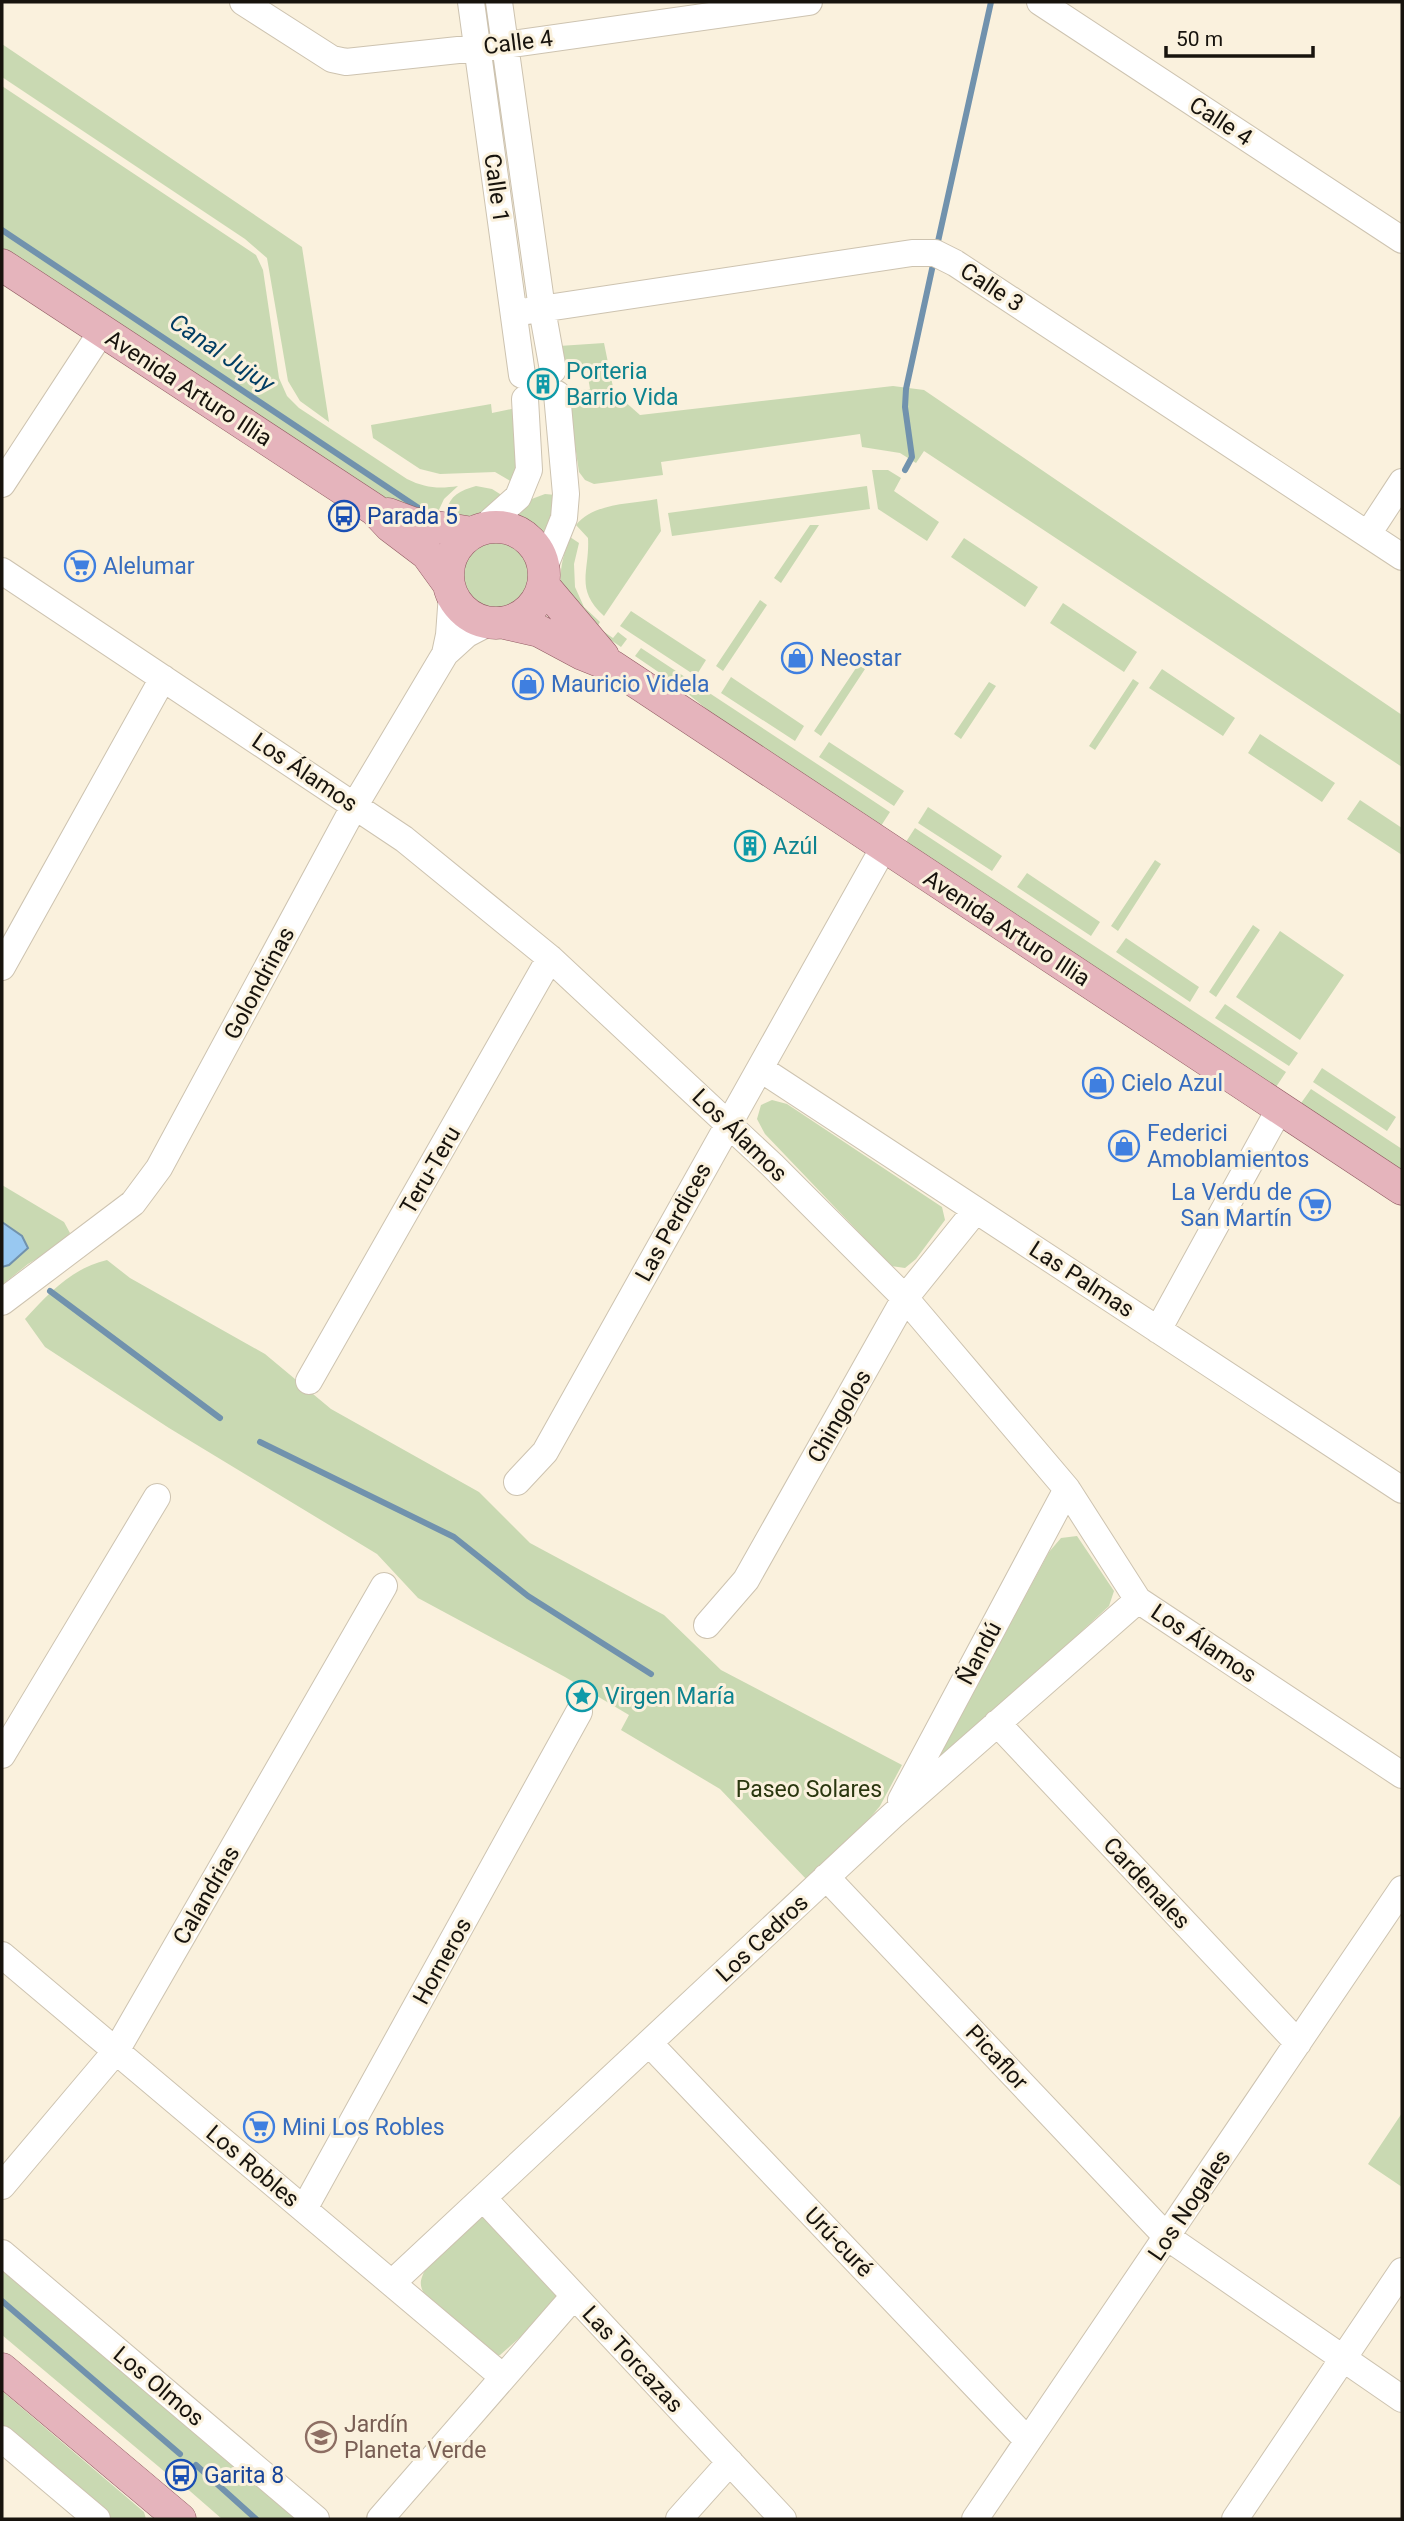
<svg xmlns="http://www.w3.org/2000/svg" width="1404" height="2521" viewBox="0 0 1404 2521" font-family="Roboto,sans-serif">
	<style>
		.green { fill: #c9d9b2 }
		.water { fill: #98c8f1; stroke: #7192ad; stroke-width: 2 }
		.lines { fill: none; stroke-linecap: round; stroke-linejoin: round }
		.stream { stroke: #7192ad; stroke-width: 6 }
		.minor-casing { stroke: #cdc3b0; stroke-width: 28 }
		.major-casing { stroke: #915b62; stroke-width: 33 }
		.minor { stroke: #fff; stroke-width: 26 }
		.major { stroke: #e5b4bc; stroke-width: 32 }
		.labels { text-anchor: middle; stroke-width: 6; stroke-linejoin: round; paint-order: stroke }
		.street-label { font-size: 23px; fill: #17130d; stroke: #faf1dd }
		.culture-label { font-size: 23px; fill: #0d838f; stroke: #faf1dd; text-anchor: start }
		.transit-label { font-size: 23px; fill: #164399; stroke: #faf1dd; text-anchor: start }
		.shop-label { font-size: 23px; fill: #366cbe; stroke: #faf1dd; text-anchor: start }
		.park-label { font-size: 23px; fill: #2a370f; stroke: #faf1dd }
		.education-label { font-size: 23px; fill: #785e54; stroke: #faf1dd; text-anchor: start }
		.water-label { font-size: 24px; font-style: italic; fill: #013d63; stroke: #faf1dd }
	</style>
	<rect width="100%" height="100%" fill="#faf1dd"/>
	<path class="green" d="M2 44 302 247 329 422 300 401 288 381 267 258 245 239 2 77Z
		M2 86 256 255 263 270 279 378 287 396 299 408 407 479C425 488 439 489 458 486L444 499 437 514 404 512 345 476 2 248Z
		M604 343 614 392 640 415 893 386 924 390 1402 715V767L924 451 916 463 900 453 862 447 860 434 661 462 663 475 594 484 585 480 579 472 568 398 577 397 576 391 590 389 586 365 564 368 559 346Z
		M491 404 492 413 516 408 517 485 495 472 440 474 420 469 373 438 371 425Z
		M872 470H888L901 478 894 491 939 522 927 541 878 509Z
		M476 486 492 489 508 499C484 514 474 519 446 521 445 499 457 491 476 486Z
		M867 486 870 509 672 536 668 513Z
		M545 494 556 495V503L546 538 531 524 516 517 529 500Z
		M657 499 661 531 604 616C574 589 590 571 588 538L576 525C593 503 631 504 657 499Z
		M810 525H819L781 583 774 578Z
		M461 572a36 36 0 1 1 72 0a36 36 0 1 1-72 0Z
		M570 537 579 543 574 564 575 587 584 607 600 622 597 627 613 638 618 632 627 639 621 647C573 614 545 601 570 537Z
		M964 538 1038 587 1025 607 951 557Z
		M760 600 767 605 723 671 716 666Z
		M1063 603 1137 652 1124 672 1050 623Z
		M631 611 706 660 696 676 620 626Z
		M641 648 890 812 879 829 726 725 676 684 635 656Z
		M858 665 865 669 821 736 814 731Z
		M1162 669 1235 718 1223 736 1149 688Z
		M731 677 804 726 795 741 721 693Z
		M1133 679 1139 683 1095 750 1089 746Z
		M989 682 996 686 961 739 954 734Z
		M1260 734 1335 783 1322 802 1248 753Z
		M829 742 904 791 894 806 819 757Z
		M1360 800 1402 828V855L1347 819Z
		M928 807 1002 856 992 871 918 823Z
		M915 828 1286 1072 1274 1090 904 845Z
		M1155 860 1161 864 1118 931 1111 926Z
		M1027 873 1100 922 1091 936 1017 887Z
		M1253 925 1260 930 1216 997 1209 992Z
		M1280 931 1344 975 1300 1040 1236 997Z
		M1126 938 1199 987 1190 1002 1116 952Z
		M1225 1004 1298 1053 1289 1066 1215 1018Z
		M1322 1068 1396 1117 1387 1131 1313 1082Z
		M1311 1089 1402 1149V1174L1299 1106Z
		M772 1100 787 1104 942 1207 945 1220 916 1259 905 1268 891 1266 765 1134 757 1119 761 1105Z
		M2 1185 64 1222 70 1233 61 1244 28 1264 2 1285Z
		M107 1260 130 1278 265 1354 331 1409 479 1492 530 1543 664 1615 721 1670 902 1765 880 1806 852 1840 808 1881 720 1789 621 1730 629 1715 565 1677 418 1598 377 1554 169 1428 45 1347 25 1319C49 1293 72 1268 107 1260Z
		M1077 1536 1114 1591 1109 1606 932 1769 1049 1552 1061 1538Z
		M1402 2113V2187L1368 2164Z
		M479 2217H486L557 2290 558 2300 552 2309 500 2355H491L426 2297C422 2290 419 2285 422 2277 427 2261 465 2230 479 2217Z
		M2 2266 300 2519H222L183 2485 191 2473 180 2465 171 2477 2 2335Z
		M2 2391 144 2512 146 2519H112L2 2427Z"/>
	<path class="water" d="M2 1222 22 1236 28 1248 9 1265 2 1267Z"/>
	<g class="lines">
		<path class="stream" d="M2 230 420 509
			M937 246 991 2
			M905 470 912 457 905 407 906 389 934 260
			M50 1291 220 1418
			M260 1442 454 1537 528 1596 651 1674
			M2 2301 180 2454
			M196 2465 256 2519"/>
		<g class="minor-casing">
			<path id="minor" d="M243 2 332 59 346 62 505 45 809 2
				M471 2 522 375
				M499 2 542 309 553 370
				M1040 2 1402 240
				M514 313 912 253H935L955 263 1402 557
				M2 484 102 331
				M482 529 518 497 529 470 525 399
				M1368 534 1402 482
				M544 568 564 518 566 494 557 394
				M2 571 404 839 550 958 772 1165 905 1298 1067 1489 1138 1600 1402 1775
				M445 654 449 635 452 594
				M2 967 163 678
				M761 1069 1402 1490
				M2 1302 133 1203 159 1168 355 805 445 654 467 634 488 623
				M1158 1330 1280 1108
				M309 1381 550 958
				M517 1482 545 1452 884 847
				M707 1625 746 1580 905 1298 976 1210
				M997 1723 1298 2043
				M2 1755 157 1497
				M901 1800 1067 1489
				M826 1877 1167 2237 1402 2399
				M2 1955 503 2377
				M649 2043 1028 2441
				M2 2186 116 2051 384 1586
				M483 2198 783 2519
				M304 2209 579 1712
				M2 2253 316 2519
				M392 2283 892 1816 1138 1600
				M2 2439 97 2519
				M380 2519 574 2296
				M679 2519 730 2462
				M975 2519 1402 1889
				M1235 2519 1402 2271"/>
		</g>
		<g class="major-casing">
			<path id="major" d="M2 265 375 510 390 526 427 554 448 583
				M388 514 412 523 472 533
				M448 575a48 48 0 1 1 96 0a48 48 0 1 1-96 0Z
				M543 585 603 656
				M504 623 539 631 582 654 612 666 1402 1189
				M2 2369 180 2519"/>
		</g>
		<use href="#minor" class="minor"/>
		<use href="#major" class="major"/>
	</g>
	<defs>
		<g id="building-ring" transform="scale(1.575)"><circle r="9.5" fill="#faf1dd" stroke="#0f9aa8" stroke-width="1.5"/><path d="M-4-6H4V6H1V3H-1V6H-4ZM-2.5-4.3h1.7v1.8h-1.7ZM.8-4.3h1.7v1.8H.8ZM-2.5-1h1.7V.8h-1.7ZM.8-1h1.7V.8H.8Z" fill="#0f9aa8"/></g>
		<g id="bus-ring" transform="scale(1.575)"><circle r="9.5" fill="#faf1dd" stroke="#1a4fb4" stroke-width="1.5"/><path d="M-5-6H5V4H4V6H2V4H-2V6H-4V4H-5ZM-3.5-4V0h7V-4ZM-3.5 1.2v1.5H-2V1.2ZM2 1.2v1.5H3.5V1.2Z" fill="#1a4fb4"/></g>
		<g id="supermarket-ring" transform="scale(1.575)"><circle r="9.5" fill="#faf1dd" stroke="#3f7fe0" stroke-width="1.5"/><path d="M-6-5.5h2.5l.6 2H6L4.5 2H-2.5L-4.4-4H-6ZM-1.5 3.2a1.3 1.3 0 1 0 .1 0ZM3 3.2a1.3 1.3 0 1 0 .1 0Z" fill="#3f7fe0"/></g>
		<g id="shop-ring" transform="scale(1.575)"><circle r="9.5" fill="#faf1dd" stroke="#3f7fe0" stroke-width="1.5"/><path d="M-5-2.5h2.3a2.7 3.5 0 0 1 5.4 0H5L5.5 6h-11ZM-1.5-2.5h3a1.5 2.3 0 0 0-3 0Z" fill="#3f7fe0"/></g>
		<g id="sight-ring" transform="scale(1.575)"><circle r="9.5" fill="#faf1dd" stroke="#0f9aa8" stroke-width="1.5"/><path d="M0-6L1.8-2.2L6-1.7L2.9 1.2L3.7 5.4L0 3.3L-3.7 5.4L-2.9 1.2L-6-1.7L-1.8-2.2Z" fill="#0f9aa8"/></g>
		<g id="school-ring" transform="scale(1.575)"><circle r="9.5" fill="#faf1dd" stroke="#8d6e63" stroke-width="1.5"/><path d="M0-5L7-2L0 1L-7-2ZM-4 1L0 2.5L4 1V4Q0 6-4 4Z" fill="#8d6e63"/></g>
	</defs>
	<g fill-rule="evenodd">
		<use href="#building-ring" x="543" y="384"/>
		<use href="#bus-ring" x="344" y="516"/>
		<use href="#supermarket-ring" x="80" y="566"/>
		<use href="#shop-ring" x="797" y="658"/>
		<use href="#shop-ring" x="528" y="684"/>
		<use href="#building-ring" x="750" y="846"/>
		<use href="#shop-ring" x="1098" y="1083"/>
		<use href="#shop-ring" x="1124" y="1146"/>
		<use href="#supermarket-ring" x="1315" y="1205"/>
		<use href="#sight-ring" x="582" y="1696"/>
		<use href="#supermarket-ring" x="259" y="2127"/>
		<use href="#school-ring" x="321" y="2437"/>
		<use href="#bus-ring" x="181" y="2475"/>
	</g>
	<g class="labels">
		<g class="street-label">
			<text transform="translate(518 42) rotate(-7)" y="8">Calle 4</text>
			<text transform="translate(1221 121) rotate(33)" y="8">Calle 4</text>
			<text transform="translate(497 188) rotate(82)" y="8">Calle 1</text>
			<text transform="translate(992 287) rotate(33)" y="8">Calle 3</text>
			<text transform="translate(189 388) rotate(33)" y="8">Avenida Arturo Illia</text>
			<text transform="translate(305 772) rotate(34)" y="8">Los Álamos</text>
			<text transform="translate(1007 928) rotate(33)" y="8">Avenida Arturo Illia</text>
			<text transform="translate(259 983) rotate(-62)" y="8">Golondrinas</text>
			<text transform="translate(740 1135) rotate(44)" y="8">Los Álamos</text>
			<text transform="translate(430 1170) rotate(-60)" y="8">Teru-Teru</text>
			<text transform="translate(673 1222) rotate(-61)" y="8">Las Perdices</text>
			<text transform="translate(1082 1279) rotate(33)" y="8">Las Palmas</text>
			<text transform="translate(839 1416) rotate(-60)" y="8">Chingolos</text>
			<text transform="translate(1204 1643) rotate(34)" y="8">Los Álamos</text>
			<text transform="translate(979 1653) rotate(-62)" y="8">Ñandú</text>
			<text transform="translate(1147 1883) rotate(47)" y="8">Cardenales</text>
			<text transform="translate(206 1895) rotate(-60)" y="8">Calandrias</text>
			<text transform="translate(762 1938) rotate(-43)" y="8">Los Cedros</text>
			<text transform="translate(442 1961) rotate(-61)" y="8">Horneros</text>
			<text transform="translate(997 2057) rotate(47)" y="8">Picaflor</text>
			<text transform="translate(253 2166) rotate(40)" y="8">Los Robles</text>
			<text transform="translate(1189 2205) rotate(-56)" y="8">Los Nogales</text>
			<text transform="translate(839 2242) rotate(46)" y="8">Urú-curé</text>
			<text transform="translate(633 2359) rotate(47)" y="8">Las Torcazas</text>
			<text transform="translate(159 2386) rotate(40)" y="8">Los Olmos</text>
		</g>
		<g class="culture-label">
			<text x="566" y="379">Porteria<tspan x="566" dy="26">Barrio Vida</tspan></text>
			<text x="773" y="854">Azúl</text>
			<text x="605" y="1704">Virgen María</text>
		</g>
		<g class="transit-label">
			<text x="367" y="524">Parada 5</text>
			<text x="204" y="2483">Garita 8</text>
		</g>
		<g class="shop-label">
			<text x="103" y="574">Alelumar</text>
			<text x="820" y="666">Neostar</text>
			<text x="551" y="692">Mauricio Videla</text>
			<text x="1121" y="1091">Cielo Azul</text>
			<text x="1147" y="1141">Federici<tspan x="1147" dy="26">Amoblamientos</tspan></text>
			<text x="1292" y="1200" text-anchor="end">La Verdu de<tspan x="1292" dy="26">San Martín</tspan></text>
			<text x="282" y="2135">Mini Los Robles</text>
		</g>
		<g class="park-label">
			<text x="809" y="1797">Paseo Solares</text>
		</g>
		<g class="education-label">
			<text x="344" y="2432">Jardín<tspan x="344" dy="26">Planeta Verde</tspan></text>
		</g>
		<g class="water-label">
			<text transform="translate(222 353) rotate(34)" y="8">Canal Jujuy</text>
		</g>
	</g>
	<rect width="1404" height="2521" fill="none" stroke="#17130d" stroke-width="7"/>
	<path d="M1166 46v10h147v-10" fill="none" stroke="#17130d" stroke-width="3.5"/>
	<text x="1176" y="46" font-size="21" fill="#17130d" stroke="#faf1dd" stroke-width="5" paint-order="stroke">50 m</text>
</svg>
